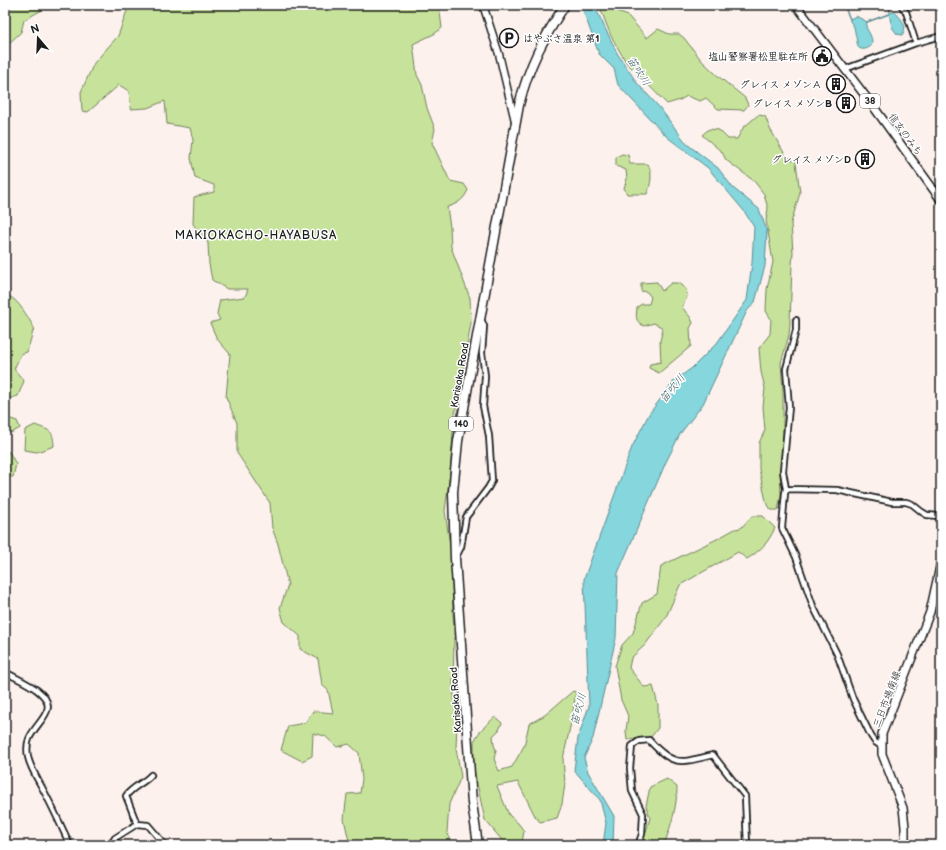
<svg xmlns="http://www.w3.org/2000/svg" width="946" height="850" viewBox="0 0 946 850" font-family="'Balsamiq Sans','Klee One',sans-serif">
	<style>
		.green { fill: #c7e39b; stroke: #72805c }
		.water { fill: #85d6dd; stroke: #5b8c90 }
		.lines { fill: none; stroke-linecap: round; stroke-linejoin: round }
		.stream { stroke: #5b8c90; stroke-width: 1.5 }
		.minor-casing { stroke: #1c1c1c; stroke-width: 8 }
		.tertiary-casing { stroke: #1c1c1c; stroke-width: 9 }
		.secondary-casing { stroke: #1c1c1c; stroke-width: 10 }
		.primary-casing { stroke: #1c1c1c; stroke-width: 10 }
		.trunk-casing { stroke: #1c1c1c; stroke-width: 11 }
		.minor { stroke: #fff; stroke-width: 4.5 }
		.tertiary { stroke: #fff; stroke-width: 6 }
		.secondary { stroke: #fff; stroke-width: 7 }
		.primary { stroke: #fff; stroke-width: 7 }
		.trunk { stroke: #fff; stroke-width: 8 }
		.labels { text-anchor: middle; stroke-width: 3; stroke-linejoin: round; paint-order: stroke }
		.shield { fill: #fff; stroke: #606060; stroke-width: 1 }
		.shield-label { font-size: 9px; font-weight: bold; fill: #1c1c1c }
		.poi-label { font-size: 10px; font-weight: bold; fill: #1c1c1c; stroke: #fff; text-anchor: end }
		.street-label { font-size: 10px; fill: #1c1c1c; stroke: #fff }
		.water-label { font-size: 11px; font-style: italic; fill: #415d60; stroke: #fff }
		.quarter-label { font-size: 12px; letter-spacing: 1px; fill: #1c1c1c; stroke: #fff }
	</style>
	<rect width="100%" height="100%" fill="#fcf1ed"/>
	<filter id="ink" filterUnits="userSpaceOnUse"><feTurbulence type="fractalNoise" baseFrequency=".025" numOctaves="2"/><feDisplacementMap in="SourceGraphic" scale="8" xChannelSelector="R" yChannelSelector="G"/><feConvolveMatrix kernelMatrix="1 2 1 2 8 2 1 2 1" color-interpolation-filters="sRGB"/></filter>
	<g filter="url(#ink)">
		<path class="green" d="M14 5H39L42 10 24 20 21 32 5 47V8Z
			M129 5H439L442 28 434 34 413 44 417 75 422 85 427 108 435 129 432 143 450 181 464 184 468 190C463 201 457 204 447 207L450 227 451 247 470 298 471 323 454 420 450 473 445 511 451 552 454 641 453 685 457 724 456 748 461 777 449 804 447 833 454 845H350L344 819 347 794 360 793 362 779 359 753 349 744 337 747 325 736 313 733 312 756 302 761 281 750 288 726 305 723 313 711 333 713 328 690 322 685 318 659 300 649V636L284 622 280 608 288 585 278 544 272 528 270 503 237 453V423L226 397 230 354 217 339 210 323 220 320 217 314 220 300 245 297 248 289H227L212 280 209 264 208 243 193 224 194 197 214 192V185L195 178 191 158 193 140 190 128 167 124 165 101 147 108 131 109 129 91 119 85 88 112 82 111 81 92 94 63 118 36Z
			M599 5H612L620 13 628 16 647 38 658 29 669 34H679L684 38 702 61 718 76 745 98 748 105 744 110 718 109 706 98 700 101 687 96 680 100 667 104 626 62 611 36Z
			M758 115 765 116 770 129 786 156 796 162 800 193 791 223 793 253 792 264 790 323 789 335 781 363 783 392V439L780 470 781 495 778 510H771L766 501 759 469V443L765 430 763 407 765 388 761 372 759 348 770 334 771 319 766 311 767 289 773 262 766 220 768 209 764 194 754 181 726 160 722 152 702 135 709 129 719 130 728 139H737L743 128Z
			M622 154 628 155 630 164H648C653 174 651 184 647 194H627L624 188 627 179 626 170 616 166V157Z
			M657 282 662 291 671 283H678L686 289 687 297 682 307C686 313 691 316 693 323L690 328 691 346 659 373 649 368 650 364 661 362 660 341 663 328 654 323 644 326C635 321 636 318 637 307L642 304H649L651 297 647 292 641 291V283Z
			M7 295C18 299 28 317 34 328L27 352 21 354 14 369 24 381 18 396 8 399 5 396V296Z
			M5 417 17 421 20 428 13 432 5 434Z
			M35 425C50 431 53 429 54 446L37 452 24 450 25 430Z
			M5 451 9 452 16 464 13 477 5 476Z
			M752 516H763L775 528C768 543 761 550 747 559L738 552 680 585 666 617 645 645 631 658 629 668 644 687 653 686 658 705V728L651 737 627 740 626 731 628 716 621 700 615 666 622 645 633 633 642 603 657 594 661 566 717 539 735 529 741 528Z
			M573 691 576 692 572 718 563 759 565 784 562 804 557 818 540 822 535 816 518 782 497 786 509 815 518 823 524 831 522 843 515 845H506L485 820 474 770V741L481 730 495 717 502 723 499 730 493 736 494 745 496 750 494 759 499 771 512 767 524 746 529 724 545 715Z
			M667 779 677 787C677 807 671 826 664 845H642L650 818 646 806 650 787Z"/>
		<path class="water" d="M581 5H594L617 53 637 83 659 107 687 144 718 168 733 188 759 209 767 231 765 266 755 302 747 311 703 404 680 434 666 462 618 573 616 638 593 738 584 758 588 772 614 816 613 845H603L606 823 600 800 574 770 578 738 589 706 584 579 632 447 649 414 674 381 692 368 717 343 747 300 752 263 754 227 744 211 708 168 667 137 618 85 614 69 599 54Z
			M894 11C900 18 909 25 902 35L897 34 892 27 889 14Z
			M856 16 867 22 866 27C869 33 874 39 871 46 867 49 862 51 858 47L854 27 850 21V19Z"/>
		<g class="lines">
			<path class="stream" d="M889 5 890 12
				M843 6 845 8 850 19
				M867 22 889 14"/>
			<g class="minor-casing">
				<path id="minor" d="M901 5 906 12 916 43
					M845 69 916 43 941 36
					M786 489 783 471 789 407 786 369 796 330V320
					M456 557 461 547 466 517 488 488 492 481 489 436 483 406 485 376 482 353 484 326 481 319
					M5 672C16 678 28 683 37 690 62 709 37 720 29 739 27 744 27 751 28 757 31 770 40 783 46 795 55 812 62 828 70 845
					M881 746 875 742 871 736 853 699 837 654 813 606 796 557 782 528 785 493 786 489 837 490 892 502H906L912 504 922 512 927 515 938 516 941 519
					M137 824 126 796C132 787 144 783 151 775
					M110 845 115 838 137 824 148 825 165 845
					M638 845 642 834 643 814 632 791 630 768 632 746 639 741 649 740C673 767 680 763 713 755L745 796 747 845"/>
			</g>
			<g class="tertiary-casing">
				<path id="tertiary" d="M483 5 499 54 515 121"/>
			</g>
			<g class="secondary-casing">
				<path id="secondary" d="M905 845V827L903 808 882 754V734L930 612 941 562"/>
			</g>
			<g class="primary-casing">
				<path id="primary" d="M796 5 873 106 941 200"/>
			</g>
			<g class="trunk-casing">
				<path id="trunk" d="M478 845 472 803 455 558 453 492 458 441 519 105C529 65 543 39 565 5"/>
			</g>
			<use href="#minor" class="minor"/>
			<use href="#tertiary" class="tertiary"/>
			<use href="#secondary" class="secondary"/>
			<use href="#primary" class="primary"/>
			<use href="#trunk" class="trunk"/>
		</g>
	</g>
	<defs>
		<g id="parking-ring" transform="scale(1)"><circle r="9.5" fill="#fff" stroke="#1c1c1c" stroke-width="1.5"/><path d="M-3.5-5.5H1a3.5 3.5 0 0 1 0 7H-1V5.5H-3.5ZM-1-3.4V-.6H.8a1.4 1.4 0 0 0 0-2.8Z" fill="#1c1c1c"/></g>
		<g id="civic-ring" transform="scale(1)"><circle r="9.5" fill="#fff" stroke="#1c1c1c" stroke-width="1.5"/><path d="M-.6-6.5H3V-4.5H.6V-3L4-1V1h2V6H-6V1h2V-1L-.6-3ZM-1.2 2.5V6h2.4V2.5Z" fill="#1c1c1c"/></g>
		<g id="building-ring" transform="scale(1)"><circle r="9.5" fill="#fff" stroke="#1c1c1c" stroke-width="1.5"/><path d="M-4-6H4V6H1V3H-1V6H-4ZM-2.5-4.3h1.7v1.8h-1.7ZM.8-4.3h1.7v1.8H.8ZM-2.5-1h1.7V.8h-1.7ZM.8-1h1.7V.8H.8Z" fill="#1c1c1c"/></g>
	</defs>
	<g fill-rule="evenodd">
		<use href="#parking-ring" x="509" y="38"/>
		<use href="#civic-ring" x="822" y="56"/>
		<use href="#building-ring" x="836" y="84"/>
		<use href="#building-ring" x="846" y="103"/>
		<use href="#building-ring" x="865" y="159"/>
	</g>
	<g class="labels">
		<g class="shield">
			<rect x="860" y="94" width="20" height="14" rx="3"/>
			<rect x="449" y="417" width="24" height="14" rx="3"/>
		</g>
		<g class="shield-label">
			<text x="870" y="104">38</text>
			<text x="461" y="427">140</text>
		</g>
		<g class="poi-label">
			<text x="523" y="42" text-anchor="start">はやぶさ温泉 第1</text>
			<text x="808" y="60">塩山警察署松里駐在所</text>
			<text x="822" y="88">グレイス メゾンＡ</text>
			<text x="832" y="107">グレイス メゾンB</text>
			<text x="851" y="163">グレイス メゾンD</text>
		</g>
		<g class="street-label">
			<text transform="translate(906 134) rotate(54)" y="4">信玄のみち</text>
			<text transform="translate(459 375) rotate(-80)" y="4">Karisaka Road</text>
			<text transform="translate(886 699) rotate(-69)" y="4">三日市場南線</text>
			<text transform="translate(455 700) rotate(-94)" y="4">Karisaka Road</text>
		</g>
		<g class="water-label">
			<text transform="translate(639 71) rotate(57)" y="4">笛吹川</text>
			<text transform="translate(672 388) rotate(-50)" y="4">笛吹川</text>
			<text transform="translate(578 709) rotate(-75)" y="4">笛吹川</text>
		</g>
		<g class="quarter-label">
			<text x="256" y="239">MAKIOKACHO-HAYABUSA</text>
		</g>
	</g>
	<rect width="946" height="850" fill="none" stroke="#fff" stroke-width="20"/>
	<rect x="10" y="10" width="926" height="830" fill="none" stroke="#1c1c1c" stroke-width="1.5" filter="url(#ink)"/>
	<g transform="translate(38 38) rotate(341)" stroke="#ffffff" stroke-width="3" paint-order="stroke">
	<path d="M0-3L7 15L0 10L-7 15Z" fill="#1c1c1c"/>
	<text y="-6" font-size="11" font-weight="bold" text-anchor="middle" fill="#1c1c1c">N</text>
	</g>
</svg>
